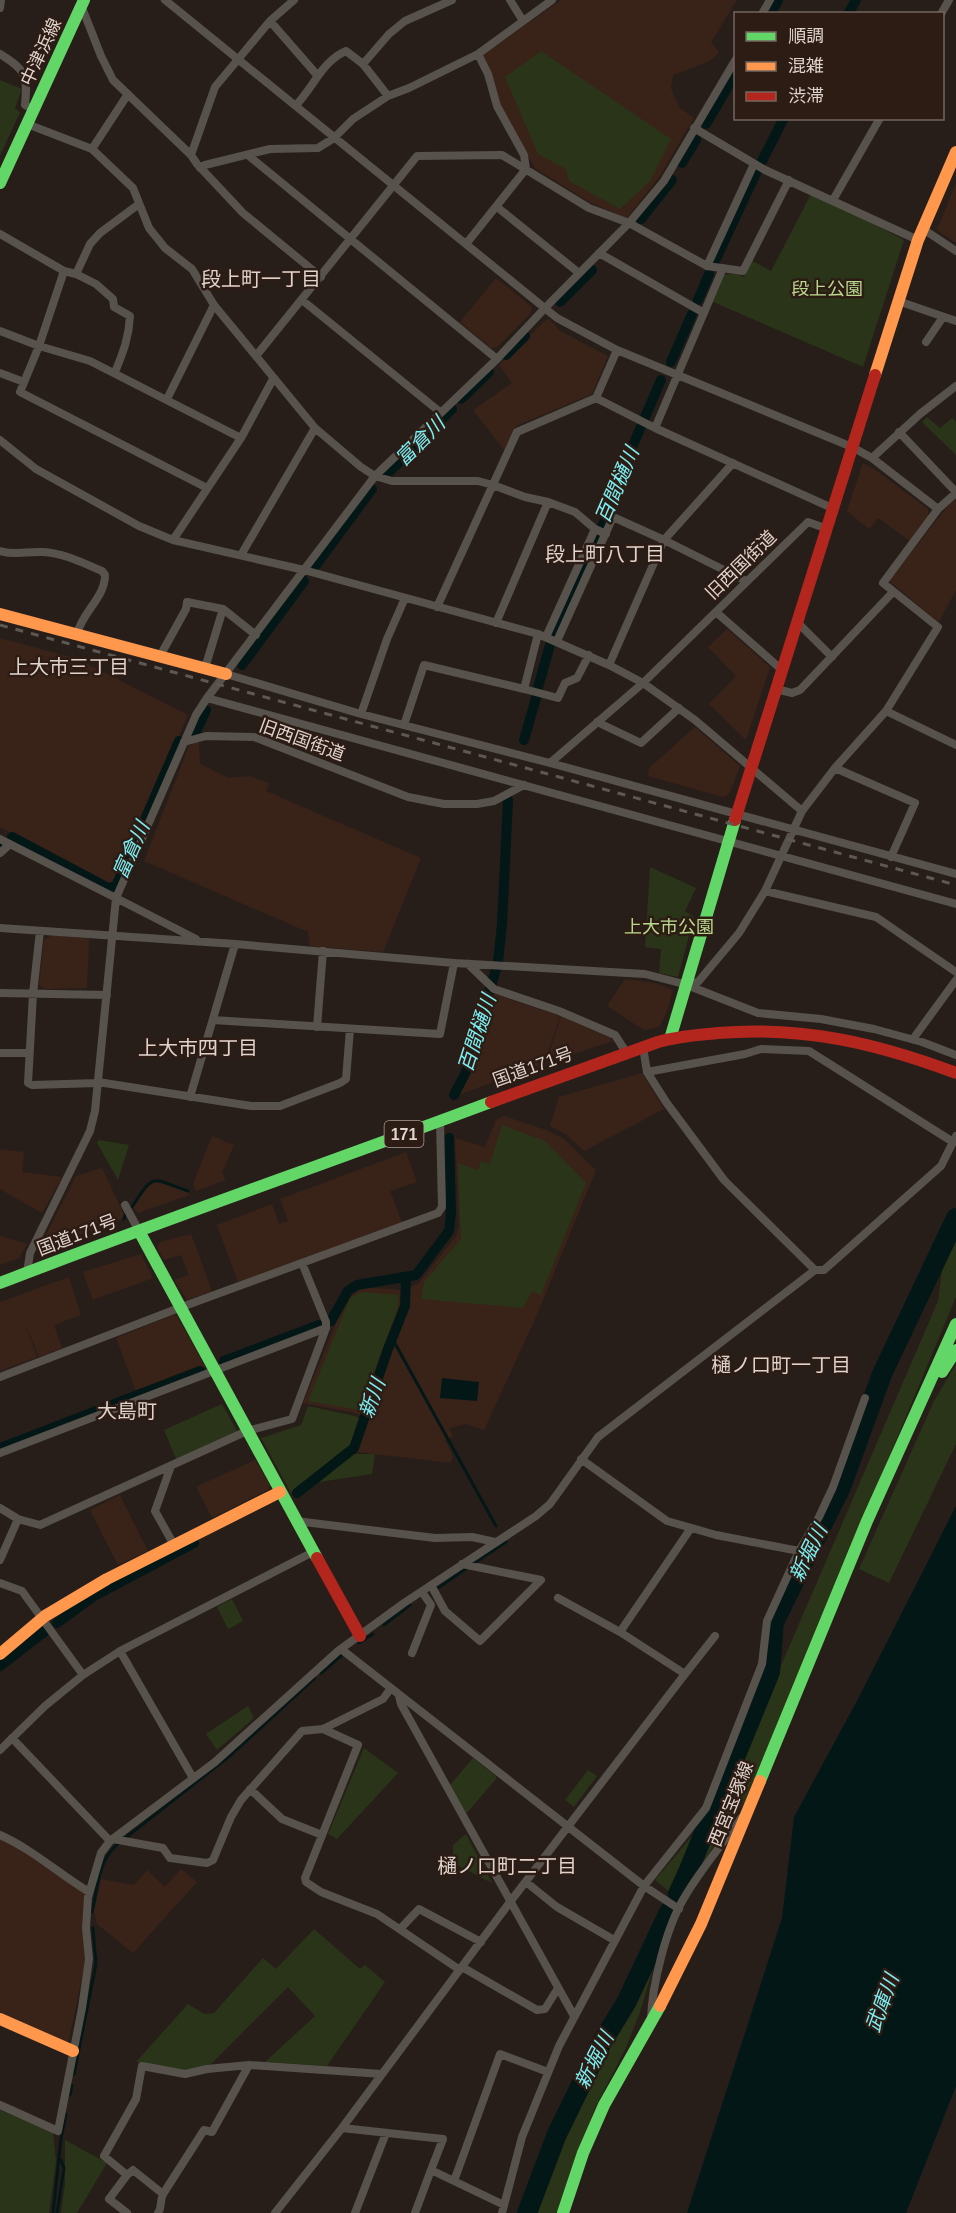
<svg xmlns="http://www.w3.org/2000/svg" width="956" height="2213" viewBox="0 0 956 2213" font-family="Helvetica,'Noto Sans JP',sans-serif">
	<style>
		.built { fill: #392319 }
		.green { fill: #2a3419 }
		.water { fill: #041717 }
		.lines { fill: none; stroke-linecap: round; stroke-linejoin: round }
		.stream { stroke: #041717; stroke-width: 3 }
		.canal { stroke: #041717; stroke-width: 10 }
		.river { stroke: #041717; stroke-width: 20 }
		.street { stroke: #57524c; stroke-width: 8 }
		.fast { stroke: #63d668; stroke-width: 12 }
		.slow { stroke: #ff974d; stroke-width: 12 }
		.jam { stroke: #b3261e; stroke-width: 12 }
		.rail { stroke: #5d5852; stroke-width: 3; stroke-dasharray: 8 8; stroke-linecap: butt }
		.labels { text-anchor: middle; stroke-width: 5; stroke-linejoin: round; paint-order: stroke }
		.shield { fill: #2d1c14; stroke: #aa9c96; stroke-width: 1.5 }
		.shield-label { font-size: 16px; font-weight: bold; fill: #dfd3cd }
		.street-label { font-size: 18px; fill: #dfd3cd; stroke: #2d1c14 }
		.park-label { font-size: 18px; fill: #b8d98d; stroke: #2d1c14 }
		.neighbourhood-label { font-size: 20px; fill: #dfd3cd; stroke: #2d1c14 }
		.water-label { font-size: 20px; font-style: italic; fill: #7beff4; stroke: #2d1c14 }
	</style>
	<rect width="100%" height="100%" fill="#271e1a"/>
	<path class="built" d="M561 0H737L711 42 719 52 710 61 673 75 671 88 674 96 680 108 694 118 660 176 627 218 591 203 535 168 501 106 490 69 482 56Z
		M956 183V243L937 230Z
		M496 278 532 307 531 313 497 347 491 348 460 322Z
		M549 319 560 331 608 356 592 394 516 426 504 450 473 410 512 383 499 365 546 320Z
		M863 463 877 471 928 509V517L910 541 878 518 869 529 847 511Z
		M956 499V590L939 622 889 581 946 508Z
		M727 629 770 667 746 740 709 704 736 676 708 647Z
		M0 638 78 659 188 715 114 885 109 887 0 827Z
		M695 727 740 766 730 792 727 795 723 797 648 776 649 768Z
		M199 741 200 764 229 778 249 776 269 783 266 791 421 858 383 952 310 946 308 932 144 861 189 746Z
		M52 935 89 938 87 988 45 989 39 985 44 940Z
		M625 979 654 983 673 990 666 1014 659 1027 644 1030 607 1006Z
		M494 994 560 1016 544 1064 458 1095 468 1074Z
		M561 1016 611 1038 613 1041 546 1063Z
		M642 1073 664 1109 584 1151 567 1135 550 1126 559 1097Z
		M504 1116 543 1129 563 1138 596 1170 536 1317 484 1430 466 1424 449 1428 453 1436 445 1440 453 1456 451 1463 357 1452 368 1419 355 1413 303 1403 347 1296 362 1287 403 1290 418 1284 456 1236 459 1227 455 1138 485 1147 496 1120Z
		M212 1136 234 1145 222 1173 226 1180 196 1191 193 1184Z
		M0 1149 24 1152 22 1172 62 1177 42 1213 0 1189Z
		M406 1152 417 1182 390 1191 402 1222 238 1282 217 1225 272 1204 279 1224 288 1221 280 1199Z
		M102 1168 124 1215 122 1219 38 1250 76 1176Z
		M155 1181 188 1192 189 1195 138 1213 133 1207 149 1183Z
		M191 1234 212 1291 187 1300 174 1280 189 1275 181 1255 164 1260 157 1248 160 1242Z
		M0 1236 27 1244 19 1258 0 1265Z
		M141 1254 153 1278 93 1300 83 1272Z
		M69 1277 81 1315 54 1325 62 1348 39 1357 24 1320 37 1357 0 1371V1302Z
		M176 1314 205 1367 136 1391 116 1338Z
		M255 1460 270 1485 269 1489 212 1518 196 1487Z
		M120 1495 148 1551 118 1565 90 1510Z
		M0 1839 19 1847 85 1894 82 1925 86 1958 68 2044 0 2014Z
		M181 1869 197 1882 133 1953 97 1924 94 1911 101 1879 134 1885 147 1870 165 1887Z"/>
	<path class="green" d="M541 51 671 139 650 181 620 209 569 181 566 169 538 154 505 77Z
		M0 80 22 89 15 108 20 112 0 156Z
		M811 194 852 212 904 240 863 367 713 302 724 275 735 273 744 277 751 260 771 271Z
		M927 417 940 428 952 418 956 422V455L922 422Z
		M650 867 696 888 685 911 694 917 678 977 659 973 661 949 645 947Z
		M502 1125 545 1141 586 1183 541 1295 532 1291 523 1308 421 1299 424 1282 461 1239 458 1163 478 1170 481 1161 490 1164Z
		M99 1140 129 1145 118 1180 97 1143Z
		M956 1224V1297L745 1801 694 1875 690 1873 699 1852 695 1849 672 1894 655 1880 724 1798 938 1301 945 1247Z
		M362 1292 398 1295V1307L360 1410 308 1401 350 1298Z
		M956 1364V1444L889 1583 859 1569 934 1401Z
		M222 1404 237 1431 176 1459 164 1430Z
		M308 1406 355 1416 360 1419 350 1447 291 1493 261 1438 301 1425Z
		M353 1454H375L372 1474 319 1482Z
		M232 1599 243 1621 228 1629 217 1607Z
		M248 1706 254 1718 217 1750 206 1734Z
		M364 1748 398 1773 337 1839 328 1834Z
		M473 1758 496 1776V1779L466 1814 450 1785Z
		M588 1770 597 1776 574 1807 565 1800Z
		M466 1834 492 1883 453 1863V1845Z
		M314 1929 360 1969 365 1965 385 1982 327 2066 265 2062 315 2016 288 1987 210 2065 185 2071 136 2062 188 2004 204 2014 214 2013 263 1958 276 1969Z
		M653 1951 658 1953 639 2015 625 2050 594 2110 559 2213H533L540 2191 564 2130Z
		M0 2110 53 2132 56 2162 49 2213H0Z
		M65 2140 107 2163 77 2213H61L65 2184Z"/>
	<path class="water" d="M442 1378 479 1382 477 1401 440 1398Z
		M956 1506V2086L906 2213H687L782 1918 794 1817 858 1699Z"/>
	<g class="lines">
		<path class="stream" d="M132 1207C155 1172 150 1178 188 1191
			M124 1219 125 1215
			M392 1338 496 1526
			M473 1564 506 1542
			M438 1588 467 1568
			M384 1625 410 1605
			M359 1643 373 1634
			M321 1673 341 1656
			M124 1839 231 1755 315 1678
			M92 1912C98 1887 98 1859 119 1843
			M74 2074 96 1964 93 1928
			M70 2095 72 2085
			M53 2213 61 2139 66 2114
			M57 2213 64 2168 61 2160"/>
		<path class="canal" d="M771 14 778 0
			M848 14 856 0
			M706 124 736 73
			M762 161 784 118
			M682 163 696 140
			M641 219 672 180
			M715 261 756 173
			M698 300 709 274
			M560 302 592 270
			M506 355 525 336
			M671 362 692 314
			M461 399 489 372
			M388 473 452 409
			M316 565 372 489
			M242 665 304 581
			M537 691 550 645 605 520 618 480 661 380
			M195 734 206 710
			M524 740 536 698
			M12 837 108 888 116 886 179 741
			M0 846H1
			M498 962 502 924 508 800
			M454 1095 465 1074 496 969
			M331 1321 348 1291 357 1285 416 1275 449 1231 451 1213 449 1138
			M224 1361 319 1325
			M0 1448 200 1371
			M297 1493 354 1448 388 1349 405 1306 406 1278
			M57 1623 94 1596 194 1543
			M0 1666 44 1632"/>
		<path class="river" d="M678 1894 688 1872 770 1672 774 1622 841 1487 882 1374 956 1218
			M527 2213 557 2134 602 2042 626 2003 669 1912"/>
		<path class="street" d="M165 0 557 318 617 350 852 447 872 458 938 509
			M510 0 523 21
			M81 5 101 56 113 80 191 155 197 164 243 213 321 277
			M0 8 1 0
			M762 14 770 0
			M941 14 949 0
			M270 21 317 75
			M0 54C26 70 28 75 25 105L34 109
			M363 64 389 34 405 21 452 0
			M296 105C313 88 322 61 346 51L363 64 388 96
			M27 124 92 149 133 188 149 228 165 248 192 269 214 305 315 428 361 467 375 476 392 481H478L493 485 525 497 548 502 575 512 595 529 606 534
			M694 128 765 170 918 240
			M92 149 128 94
			M191 155 215 87 270 21 294 0
			M249 156 497 359
			M200 168 205 165 270 149 318 148 334 138 353 119 388 96 409 88 478 54 552 0
			M833 200 880 118
			M497 207 579 273
			M923 229 956 251
			M0 234 64 271 76 274 96 284 113 299 114 307 130 316C129 337 123 353 115 372
			M466 244 526 169 524 155 497 106 488 74 478 54
			M599 253 704 313
			M707 266 754 164
			M64 271 39 346 20 392 207 488
			M76 274 90 244 100 233 139 204
			M302 300 440 412
			M898 301 956 321
			M0 331 39 346 90 361 241 438
			M926 342 943 317
			M617 350 596 398 655 428 832 508
			M256 356 417 156 502 155 589 208 629 223 707 266 743 271 789 180
			M0 373 24 382
			M167 399 214 305
			M655 428 723 268
			M899 432 956 492
			M0 440 36 469 139 526 173 540 304 570 538 634 609 665 643 683 695 720 802 811
			M872 458 920 414 956 386
			M173 540 241 438 273 379
			M0 551C17 556 26 551 43 552 63 553 83 563 102 571L105 575C105 598 82 612 77 634
			M241 555 315 428
			M437 607 517 432 596 398
			M716 612 782 670
			M797 622 832 657
			M496 623 548 502
			M546 637 595 529
			M557 641 613 517 664 540 746 581
			M160 656 186 609 187 602 223 609 256 635
			M609 665 664 540 733 463
			M205 668 223 609
			M226 674 361 714 550 763 956 874
			M524 689 558 698 565 683 577 678 589 655
			M776 689 792 693 800 690 893 592
			M207 698 956 904
			M886 711 956 745
			M361 714 387 639 405 598
			M597 722 641 743 679 708
			M404 725 424 665 524 689 538 634
			M184 742 206 736 254 737 408 797 444 804H477L494 801 524 785
			M550 763 643 683 808 522 825 528
			M835 768 915 803 891 857
			M0 839 116 898 196 715 207 698 375 476 497 359 545 308 629 223 664 181 736 59
			M0 853 10 844
			M765 891 876 917 956 972
			M0 928 235 944 454 963 645 974 684 984 758 1013 821 1019 874 1029 922 1042 956 1055
			M40 931 33 994 28 1083 32 1085 98 1083
			M468 964 494 989 559 1011 615 1035 626 1052
			M685 984 698 982 739 933 765 891 802 811 835 768 886 711 938 627 883 583 938 509 956 493
			M0 993 107 995
			M213 1020 440 1034 454 963
			M317 1027 323 951
			M913 1039 956 980
			M643 1047 647 1072 666 1102 724 1180 815 1270
			M0 1053H29
			M647 1072 745 1054 761 1049 809 1051 953 1142
			M98 1082 251 1106H280L340 1083 346 1079 350 1029
			M190 1097 235 944
			M125 1205 139 1231
			M27 1273 30 1253 90 1131 95 1111 116 898 196 939
			M0 1377 179 1308 438 1213 442 1207 440 1121
			M0 1453 326 1328V1322L302 1263
			M581 1459 667 1521 716 1535 799 1551
			M171 1466 155 1511 174 1545
			M0 1508 18 1519 40 1525 247 1431 292 1419 326 1328
			M296 1521 435 1538 472 1537 495 1542
			M0 1560 18 1519
			M0 1583 22 1591 83 1675
			M431 1585 445 1611 480 1641 541 1580 462 1564
			M558 1598 620 1632 685 1674 715 1636
			M620 1632 691 1528
			M341 1649 644 1886 679 1909
			M120 1651 193 1778
			M412 1653 431 1605 422 1592
			M399 1696 401 1704 574 2016
			M323 1729 358 1745 305 1878 306 1882 321 1892 377 1914 460 1970
			M12 1738 110 1841
			M0 1750 45 1706 83 1675 120 1651 313 1552
			M250 1789 282 1819 322 1835
			M0 1835C32 1849 59 1874 89 1892
			M113 1839 163 1848 170 1858 207 1863 213 1860 231 1817 241 1800 302 1731 323 1729 383 1699 391 1688
			M526 1882 557 1907 614 1940
			M400 1929 419 1909 481 1942
			M462 1967 537 2010 545 2009 558 1988
			M651 2019C652 1985 666 1928 684 1898 700 1870 722 1845 741 1818
			M0 2105 58 2131 82 2008 89 1959 86 1928 88 1897 101 1853 110 1841 215 1762 338 1651 404 1603 536 1516 550 1504 598 1437 815 1270H824L941 1166 956 1136
			M342 2128 443 2139 431 2170 504 2205
			M127 2175 133 2170 163 2194
			M454 2181 500 2054 548 2072
			M127 2213 109 2199 127 2175 104 2156 136 2099 142 2066 185 2074 207 2069 249 2065 382 2074
			M158 2213C162 2208 160 2200 163 2194L204 2130 212 2132 249 2065
			M275 2213 342 2128 510 1902 685 1674
			M355 2213 386 2133
			M415 2213 431 2170
			M502 2213 522 2137 559 2046 644 1886 706 1808 762 1664 767 1621 799 1551 819 1517 833 1487 865 1398"/>
		<path class="fast" d="M0 183 84 0
			M670 1039 735 820
			M139 1231 317 1558
			M0 1283C163 1220 328 1163 491 1102
			M942 1372 956 1350
			M760 1781 867 1521 956 1324
			M563 2213 583 2153 604 2105 660 2006"/>
		<path class="slow" d="M875 375 918 240 956 152
			M0 614 226 674
			M0 1654 45 1616 107 1579 280 1492
			M660 2006 701 1924 760 1781
			M0 2019 73 2051"/>
		<path class="jam" d="M735 820 875 375
			M491 1102 658 1042C678 1036 698 1035 718 1033 803 1026 876 1043 956 1073
			M317 1558 360 1636"/>
		<path class="rail" d="M0 625 956 885"/>
	</g>
	<g class="labels">
		<rect class="shield" x="384.5" y="1121" width="39" height="26" rx="4.5"/>
		<g class="shield-label">
			<text x="404" y="1140">171</text>
		</g>
		<g class="street-label">
			<text transform="translate(41 52) rotate(-65)" y="6">中津浜線</text>
			<text transform="translate(741 565) rotate(-44)" y="6">旧西国街道</text>
			<text transform="translate(302 740) rotate(20)" y="6">旧西国街道</text>
			<text transform="translate(533 1067) rotate(-20)" y="6">国道171号</text>
			<text transform="translate(77 1235) rotate(-21)" y="6">国道171号</text>
			<text transform="translate(731 1804) rotate(-68)" y="6">西宮宝塚線</text>
		</g>
		<g class="park-label">
			<text x="827" y="295">段上公園</text>
			<text x="669" y="933">上大市公園</text>
		</g>
		<g class="neighbourhood-label">
			<text x="261" y="286">段上町一丁目</text>
			<text x="605" y="561">段上町八丁目</text>
			<text x="69" y="674">上大市三丁目</text>
			<text x="198" y="1055">上大市四丁目</text>
			<text x="781" y="1372">樋ノ口町一丁目</text>
			<text x="127" y="1418">大島町</text>
			<text x="507" y="1873">樋ノ口町二丁目</text>
		</g>
		<g class="water-label">
			<text transform="translate(420 441) rotate(-45)" y="7">富倉川</text>
			<text transform="translate(617 485) rotate(-67)" y="7">百間樋川</text>
			<text transform="translate(131 850) rotate(-66)" y="7">富倉川</text>
			<text transform="translate(477 1033) rotate(-72)" y="7">百間樋川</text>
			<text transform="translate(372 1398) rotate(-70)" y="7">新川</text>
			<text transform="translate(808 1553) rotate(-64)" y="7">新堀川</text>
			<text transform="translate(882 2003) rotate(-70)" y="7">武庫川</text>
			<text transform="translate(594 2060) rotate(-63)" y="7">新堀川</text>
		</g>
	</g>
	<rect x="734" y="12" width="210" height="108" fill="#2d1c14" stroke="#74655e" stroke-width="1.5"/>
	<rect x="746" y="32" width="30" height="9" fill="#63d668" stroke="#74655e" stroke-width="1.5"/>
	<text x="788" y="42" font-size="18" fill="#dfd3cd">順調</text>
	<rect x="746" y="62" width="30" height="9" fill="#ff974d" stroke="#74655e" stroke-width="1.5"/>
	<text x="788" y="72" font-size="18" fill="#dfd3cd">混雑</text>
	<rect x="746" y="92" width="30" height="9" fill="#b3261e" stroke="#74655e" stroke-width="1.5"/>
	<text x="788" y="102" font-size="18" fill="#dfd3cd">渋滞</text>
</svg>
